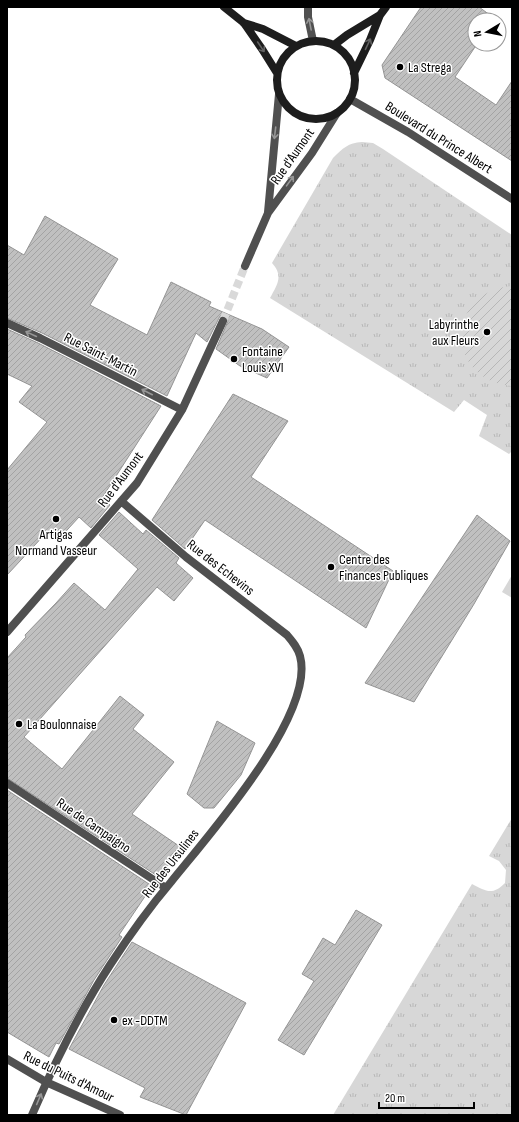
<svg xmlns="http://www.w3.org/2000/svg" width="519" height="1122" viewBox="0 0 519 1122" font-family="'Sofia Sans Condensed',sans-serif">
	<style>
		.grass { fill: url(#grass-tufts) }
		.park { fill: #d7d7d7 }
		.garden { fill: url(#garden-furrows) }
		.building { fill: url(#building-hatch); stroke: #949494 }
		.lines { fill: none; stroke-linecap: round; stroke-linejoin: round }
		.street-tunnel { stroke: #d9d9d9; stroke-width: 8; stroke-dasharray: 8 4; stroke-linecap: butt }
		.street { stroke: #505050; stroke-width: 8 }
		.secondary { stroke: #1d1d1d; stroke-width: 8 }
		.oneway { stroke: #969696 }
		.oneway2 { stroke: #616161 }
		.poi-dot { fill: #000; stroke: #fff; stroke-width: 1.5 }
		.labels { text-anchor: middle; stroke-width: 3; stroke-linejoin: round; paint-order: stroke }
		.poi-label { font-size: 14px; fill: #000; stroke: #fff; text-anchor: start }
		.street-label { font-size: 14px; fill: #000; stroke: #fff }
	</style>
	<defs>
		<pattern id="grass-tufts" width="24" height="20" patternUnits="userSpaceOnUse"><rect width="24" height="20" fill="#d7d7d7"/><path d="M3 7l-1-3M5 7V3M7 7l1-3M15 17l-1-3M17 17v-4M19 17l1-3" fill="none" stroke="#b7b7b7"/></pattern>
		<pattern id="garden-furrows" width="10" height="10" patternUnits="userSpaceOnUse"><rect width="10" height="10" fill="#d7d7d7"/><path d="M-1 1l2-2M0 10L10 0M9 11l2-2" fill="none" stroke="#b7b7b7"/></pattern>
		<pattern id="building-hatch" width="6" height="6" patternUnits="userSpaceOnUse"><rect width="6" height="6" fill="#c0c0c0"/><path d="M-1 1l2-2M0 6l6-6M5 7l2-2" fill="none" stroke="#a3a3a3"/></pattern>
	</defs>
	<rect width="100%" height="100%" fill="#fff"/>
	<path class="grass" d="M362 142 373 143 383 149 512 235V451L509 454 479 436 487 415 464 400 454 412 270 298C277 285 284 276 272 263L333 158C343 148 348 143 362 142Z
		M512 818V1115H333L472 884C486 891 492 896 505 883L506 870 499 861 489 856Z"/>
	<path class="park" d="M512 575V598L502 592Z"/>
	<path class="garden" d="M512 286V386C444 380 445 291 512 286Z"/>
	<path class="building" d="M421 7H479L494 18 492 20H475V44H477L455 77 496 105 512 81V161L385 78 382 65Z
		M45 216 118 259 90 305 147 335 171 282 211 302 209 306 262 329 289 347 267 378 240 366 216 349 228 321 226 316H220L207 342 196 333 167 396 42 333 7 318V245L24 255Z
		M7 329 38 343 161 406 102 498 110 505 91 528 79 517 57 541 47 532 7 575V470L47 422 19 402 32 386 7 374Z
		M233 394 288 421 251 477 393 571 366 628 205 520 185 549 152 520Z
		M119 512 143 534 146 530 179 558 176 563 193 578 174 601 157 587 24 737 62 769 120 696 144 715 133 729 174 762 132 814 182 848 159 877 7 778V658L26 637 25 635 56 603 74 583 105 610 138 569 99 535Z
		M477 515 510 541 474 604 414 702 365 683Z
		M217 721 255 743 241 775 214 808H204L187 794Z
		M7 790 152 886 119 935 122 937 94 980 59 1044 56 1043 49 1057 7 1032Z
		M356 910 382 925 304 1055 278 1040 314 981 302 974 323 938 335 945Z
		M132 942 246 1003 186 1115 140 1097 145 1088 69 1049 104 985Z"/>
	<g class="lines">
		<path class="street-tunnel" d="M223 321 245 266"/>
		<path class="street" d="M308 7V17L313 41
			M350 99 408 132 512 199
			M268 212 279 94
			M245 266 268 213 312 153 337 113
			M7 323 40 338 182 410
			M7 632 137 483 182 410 223 321
			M7 783 166 888
			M7 1059 46 1082 120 1115
			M32 1115C54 1064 80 1011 110 965 129 936 149 908 171 882 207 837 316 715 300 656 298 648 293 642 287 635L186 557 121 501"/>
		<path class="secondary" d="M224 7 244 23 262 49 277 73
			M244 23 263 29 296 46
			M277 80a39 39 0 1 1 78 0a39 39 0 1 1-78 0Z
			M334 45 347 35 380 15
			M354 73 370 40 380 15 386 7"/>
	</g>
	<defs><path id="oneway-shaft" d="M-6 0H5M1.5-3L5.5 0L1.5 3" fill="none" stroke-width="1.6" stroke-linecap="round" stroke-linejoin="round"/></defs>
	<g class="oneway">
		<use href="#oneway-shaft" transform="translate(310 24) rotate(-101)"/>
		<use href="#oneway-shaft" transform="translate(275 133) rotate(97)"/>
		<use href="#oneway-shaft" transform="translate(290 181) rotate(-54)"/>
		<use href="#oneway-shaft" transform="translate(31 334) rotate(-155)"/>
		<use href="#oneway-shaft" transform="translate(147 392) rotate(-153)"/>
		<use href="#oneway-shaft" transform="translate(39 1099) rotate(-67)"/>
	</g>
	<g class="oneway2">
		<use href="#oneway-shaft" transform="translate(368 44) rotate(-65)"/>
		<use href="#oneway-shaft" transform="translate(261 47) rotate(56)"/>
	</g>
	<g class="poi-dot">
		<circle cx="400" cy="67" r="4"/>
		<circle cx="487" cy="332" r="4"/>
		<circle cx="234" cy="359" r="4"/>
		<circle cx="56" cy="519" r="4"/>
		<circle cx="331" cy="567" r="4"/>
		<circle cx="19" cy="724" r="4"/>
		<circle cx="114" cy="1020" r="4"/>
	</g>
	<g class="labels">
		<g class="poi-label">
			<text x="408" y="72">La Strega</text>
			<text x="479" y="329" text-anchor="end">Labyrinthe<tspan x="479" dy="16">aux Fleurs</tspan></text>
			<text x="242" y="356">Fontaine<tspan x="242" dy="16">Louis XVI</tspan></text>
			<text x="56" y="539" text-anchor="middle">Artigas<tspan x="56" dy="16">Normand Vasseur</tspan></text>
			<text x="339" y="564">Centre des<tspan x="339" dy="16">Finances Publiques</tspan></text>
			<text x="27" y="729">La Boulonnaise</text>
			<text x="122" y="1025">ex -DDTM</text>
		</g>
		<g class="street-label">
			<text transform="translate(439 137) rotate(32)" y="5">Boulevard du Prince Albert</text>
			<text transform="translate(292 156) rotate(-55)" y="5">Rue d'Aumont</text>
			<text transform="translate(101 354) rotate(27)" y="5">Rue Saint-Martin</text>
			<text transform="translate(120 479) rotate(-53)" y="5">Rue d'Aumont</text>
			<text transform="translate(221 567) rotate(38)" y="5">Rue des Echevins</text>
			<text transform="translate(94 825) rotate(34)" y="5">Rue de Campaigno</text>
			<text transform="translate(170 863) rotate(-52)" y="5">Rue des Ursulines</text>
			<text transform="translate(69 1076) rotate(26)" y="5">Rue du Puits d'Amour</text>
		</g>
	</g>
	<rect width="519" height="1122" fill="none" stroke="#000000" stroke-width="16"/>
	<g transform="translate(487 32) rotate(260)"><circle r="19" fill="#ffffff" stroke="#999999"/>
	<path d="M0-3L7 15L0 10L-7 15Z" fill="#000000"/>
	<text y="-6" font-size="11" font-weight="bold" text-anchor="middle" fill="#000000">N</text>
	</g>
	<path d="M379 1102v6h95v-6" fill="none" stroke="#000000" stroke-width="2"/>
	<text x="385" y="1102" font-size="12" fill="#000000" stroke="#ffffff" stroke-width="3" paint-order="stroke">20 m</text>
</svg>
